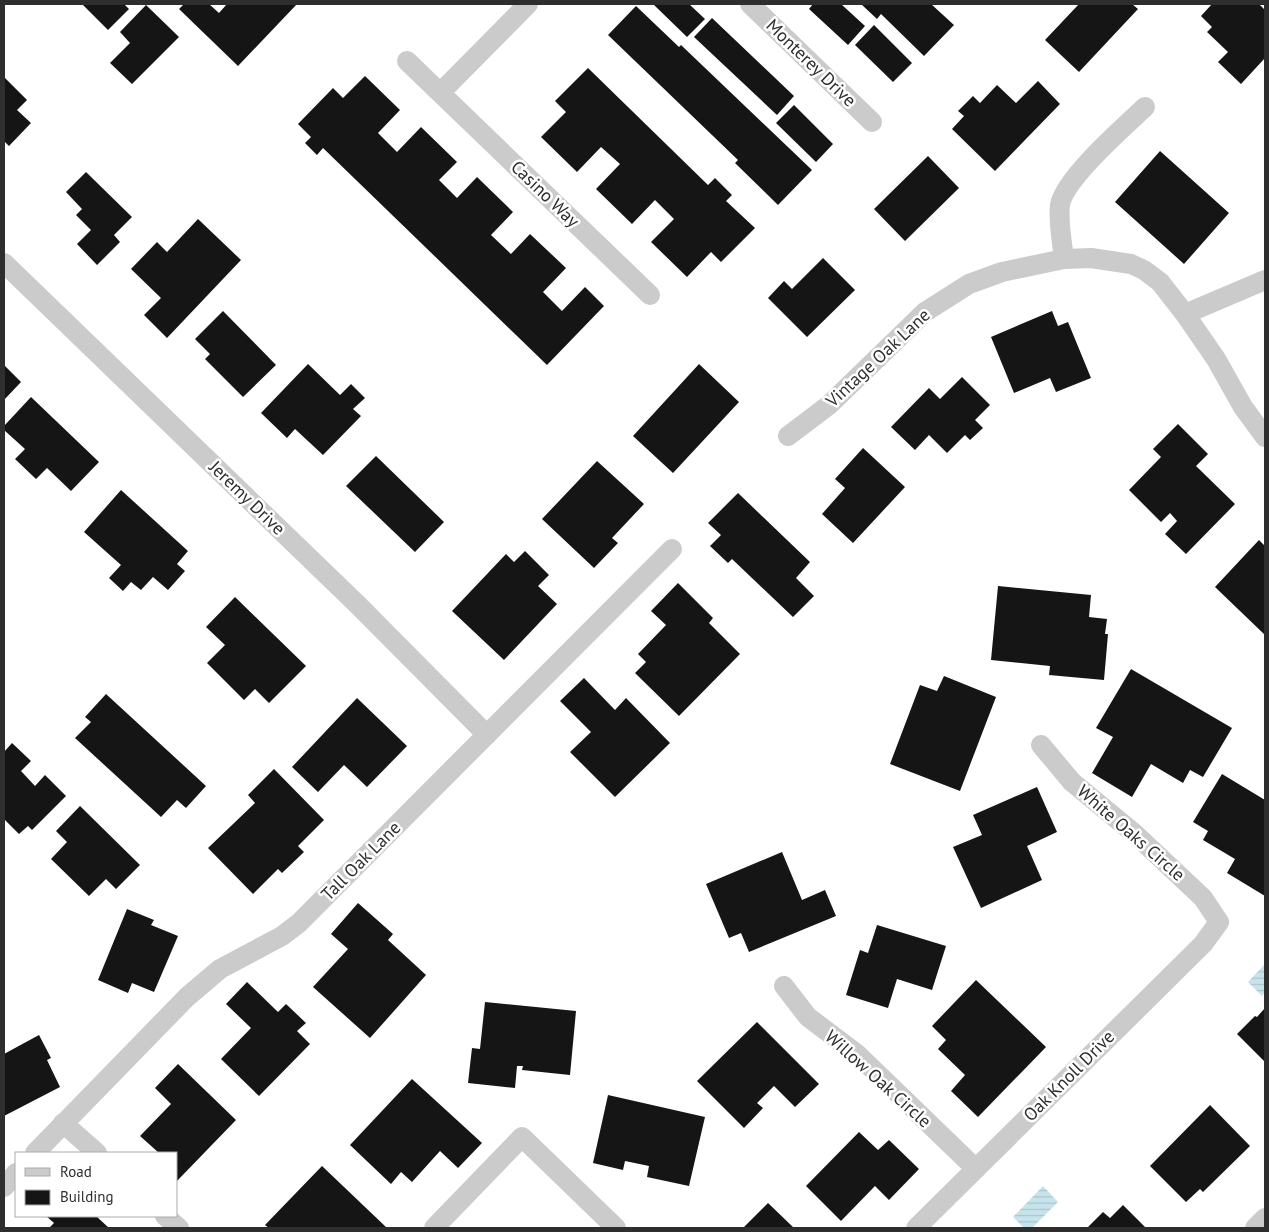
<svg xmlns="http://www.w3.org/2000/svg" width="1269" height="1232" viewBox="0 0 1269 1232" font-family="'PT Sans',sans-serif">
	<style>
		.water { fill: url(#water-rules) }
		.building { fill: #151515 }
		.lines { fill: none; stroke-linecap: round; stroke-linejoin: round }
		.street { stroke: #cbcbcb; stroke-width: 20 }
		.labels { text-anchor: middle; stroke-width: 5; stroke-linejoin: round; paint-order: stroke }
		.street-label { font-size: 18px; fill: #2e2e2e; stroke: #fff }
	</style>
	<defs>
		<pattern id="water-rules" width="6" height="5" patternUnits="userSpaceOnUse" patternTransform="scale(1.25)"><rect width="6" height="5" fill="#c7e4ed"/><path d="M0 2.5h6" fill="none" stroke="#abc4cc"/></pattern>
	</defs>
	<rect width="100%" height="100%" fill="#fff"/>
	<path class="water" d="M1265 964V992L1262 996 1248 982Z
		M1043 1186 1058 1202 1032 1228H1024L1013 1217Z"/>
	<path class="building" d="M82 4H124L129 9 108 30Z
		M184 4H209L219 13 227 4H297L238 66 179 9Z
		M653 4H689L705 19 687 37Z
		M813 4H841L865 26 848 45 809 9Z
		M861 4H931L954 25 924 56 881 14 877 19Z
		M1079 4H1132L1138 9 1079 72 1045 40Z
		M1212 4H1259L1265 10V58L1241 84 1218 62 1228 52 1207 32 1212 27 1201 16Z
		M146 5 179 37 132 84 110 63 130 43 120 32Z
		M636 6 679 47 681 45 812 170 778 205 735 163 738 160 608 35Z
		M712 18 794 96 777 115 694 37Z
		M874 25 912 63 893 82 855 45Z
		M588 68 708 185 715 178 732 195 726 201 755 228 721 262 711 252 687 277 651 242 674 219 655 200 632 224 596 189 620 164 601 147 577 172 541 137 566 112 555 101Z
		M365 76 400 110 378 133 397 152 421 127 457 162 439 180 457 198 477 177 513 212 491 235 511 254 530 234 566 268 543 292 562 311 585 287 604 306 547 365 323 148 317 155 305 143 311 137 298 124 333 88 343 98Z
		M4 77 27 100 17 110 31 123 9 146 4 141Z
		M1038 81 1060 104 995 171 952 129 964 116 958 111 973 96 980 103 997 85 1016 103Z
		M794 105 833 144 816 162 776 123Z
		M1160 151 1229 213 1184 264 1115 202Z
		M928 156 959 188 905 241 874 209Z
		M86 172 132 217 114 235 120 242 97 265 77 244 91 230 76 215 82 209 66 192Z
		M198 219 241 260 167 338 144 315 161 298 131 269 157 242 167 252Z
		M823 258 855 290 807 337 768 298 784 281 792 289Z
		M223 311 276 365 243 397 205 359 210 354 195 339Z
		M1052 311 1058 326 1068 322 1091 378 1056 392 1050 378 1014 393 991 337Z
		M308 364 340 395 351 384 365 398 353 409 361 416 323 455 295 429 287 438 261 413Z
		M699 364 739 402 673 473 633 436Z
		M4 365 21 382 4 400Z
		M962 377 990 405 975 420 983 428 970 440 965 435 947 453 929 435 915 450 891 427 929 388 940 399Z
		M31 397 99 462 71 491 47 468 36 479 15 459 25 449 4 430V426Z
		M1178 424 1208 454 1196 466 1235 504 1186 554 1165 534 1177 521 1170 513 1161 522 1129 490 1161 457 1153 449Z
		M863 448 905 487 853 543 822 514 845 488 835 479Z
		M376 456 444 522 415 552 346 486Z
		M597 461 644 504 612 538 618 543 594 568 542 519Z
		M121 490 188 551 177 564 185 571 168 590 153 577 141 590 131 582 123 591 109 578 121 565 84 532Z
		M738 493 810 562 796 578 814 596 793 617 732 559 728 563 710 546 721 535 708 523Z
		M1259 540 1265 546V635L1215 587Z
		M525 551 549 575 538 586 557 604 504 660 452 611 506 554 514 562Z
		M678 583 713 618 709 623 740 654 679 716 635 673 646 662 638 654 666 625 651 611Z
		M998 586 1091 595 1089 617 1107 619 1105 634H1108L1104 680 1049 675 1050 666 991 660Z
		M235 597 306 666 269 703 255 689 244 700 207 663 225 645 206 627Z
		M1131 669 1232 728 1203 777 1190 770 1183 783 1151 764 1132 797 1092 773 1113 737 1096 728Z
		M944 676 996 697 960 791 890 764 920 685 937 691Z
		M584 678 615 710 626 698 670 743 615 797 570 752 591 732 560 701Z
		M106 694 206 786 186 808 177 800 161 817 75 738 91 722 85 717Z
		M357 698 407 746 367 787 344 765 318 792 292 767Z
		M12 743 31 761 21 771 35 786 45 775 66 796 32 830 28 826 19 834 4 819V752Z
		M274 769 324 820 298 846 304 852 282 873 278 869 253 894 208 848 255 803 248 795Z
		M1222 774 1265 800V896L1227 873 1235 859 1203 840 1208 831 1193 822Z
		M1037 787 1057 832 1027 846 1042 880 981 908 953 847 982 835 973 815Z
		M80 806 140 865 116 889 106 879 89 896 51 859 67 842 56 831Z
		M782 852 802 900 825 890 836 916 749 952 741 933 729 938 706 884Z
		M358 903 393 934 388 940 426 975 370 1038 313 987 348 949 331 934Z
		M127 909 154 920 151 925 178 936 154 992 132 983 128 993 98 980Z
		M877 925 946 946 932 990 897 979 888 1008 846 995 860 950 868 953Z
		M976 980 1046 1047 978 1117 951 1091 965 1075 938 1049 946 1040 932 1026Z
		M247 982 278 1012 286 1004 306 1023 297 1031 310 1044 259 1096 221 1059 251 1028 226 1004Z
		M485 1002 576 1011 570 1075 522 1070 523 1066H517L515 1088 468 1083 472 1048 480 1049Z
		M1265 1008V1062L1237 1034 1255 1016 1257 1017Z
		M757 1022 819 1084 795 1107 774 1086 757 1103 763 1108 744 1128 697 1081Z
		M39 1035 51 1058 47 1060 60 1087 4 1116V1054Z
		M178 1064 236 1120 176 1182V1153H159L140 1136 171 1104 155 1088Z
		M412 1079 482 1143 458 1168 440 1151 412 1182 401 1172 391 1184 350 1145Z
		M608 1095 705 1117 689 1186 647 1177 649 1166 625 1161 623 1170 593 1163Z
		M1210 1105 1250 1146 1203 1192 1200 1189 1186 1202 1150 1166Z
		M859 1132 878 1150 889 1140 919 1169 889 1200 875 1186 841 1221 806 1186Z
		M322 1166 387 1228H269L265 1225Z
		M768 1203 794 1228H743Z
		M1123 1205 1146 1228H1087L1103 1212 1110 1218Z
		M46 1216H96L109 1228H49L54 1223Z"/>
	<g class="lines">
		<path class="street" d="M750 4 872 122
			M407 61 650 295
			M440 93 528 4
			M1064 259C1062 241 1058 222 1060 205 1064 179 1124 127 1145 107
			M4 263 359 606 487 735
			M1185 314 1265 280
			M788 436 829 405 925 312 969 284 1002 272 1064 259 1091 258 1131 264 1144 270 1160 282 1185 314 1216 359 1243 407 1265 437
			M784 986 808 1017 857 1054 976 1169
			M63 1123 97 1153
			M35 1153 187 997 220 969 282 936 299 923 672 549
			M4 1187 16 1173
			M165 1216 179 1228
			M434 1228 522 1137 616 1228
			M916 1228 1203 944 1219 922 1203 898 1135 834 1072 782 1041 745
			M1255 1228 1265 1218"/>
	</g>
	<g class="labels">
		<g class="street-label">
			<text transform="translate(811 63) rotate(44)" y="6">Monterey Drive</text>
			<text transform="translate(545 194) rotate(44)" y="6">Casino Way</text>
			<text transform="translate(878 358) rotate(-43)" y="6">Vintage Oak Lane</text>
			<text transform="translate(247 498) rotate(44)" y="6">Jeremy Drive</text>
			<text transform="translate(1131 833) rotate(41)" y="6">White Oaks Circle</text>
			<text transform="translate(361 861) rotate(-45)" y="6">Tall Oak Lane</text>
			<text transform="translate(1069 1076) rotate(-45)" y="6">Oak Knoll Drive</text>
			<text transform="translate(878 1079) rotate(42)" y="6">Willow Oak Circle</text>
		</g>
	</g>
	<rect width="1269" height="1232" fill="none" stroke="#2e2e2e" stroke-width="10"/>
	<rect x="15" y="1152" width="162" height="65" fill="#ffffff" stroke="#ababab"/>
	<rect x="25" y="1168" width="25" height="8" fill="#cbcbcb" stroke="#ababab"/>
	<text x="60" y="1177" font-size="15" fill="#2e2e2e">Road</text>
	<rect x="25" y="1190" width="25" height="15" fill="#151515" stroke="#ababab"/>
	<text x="60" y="1202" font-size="15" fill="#2e2e2e">Building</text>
</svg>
